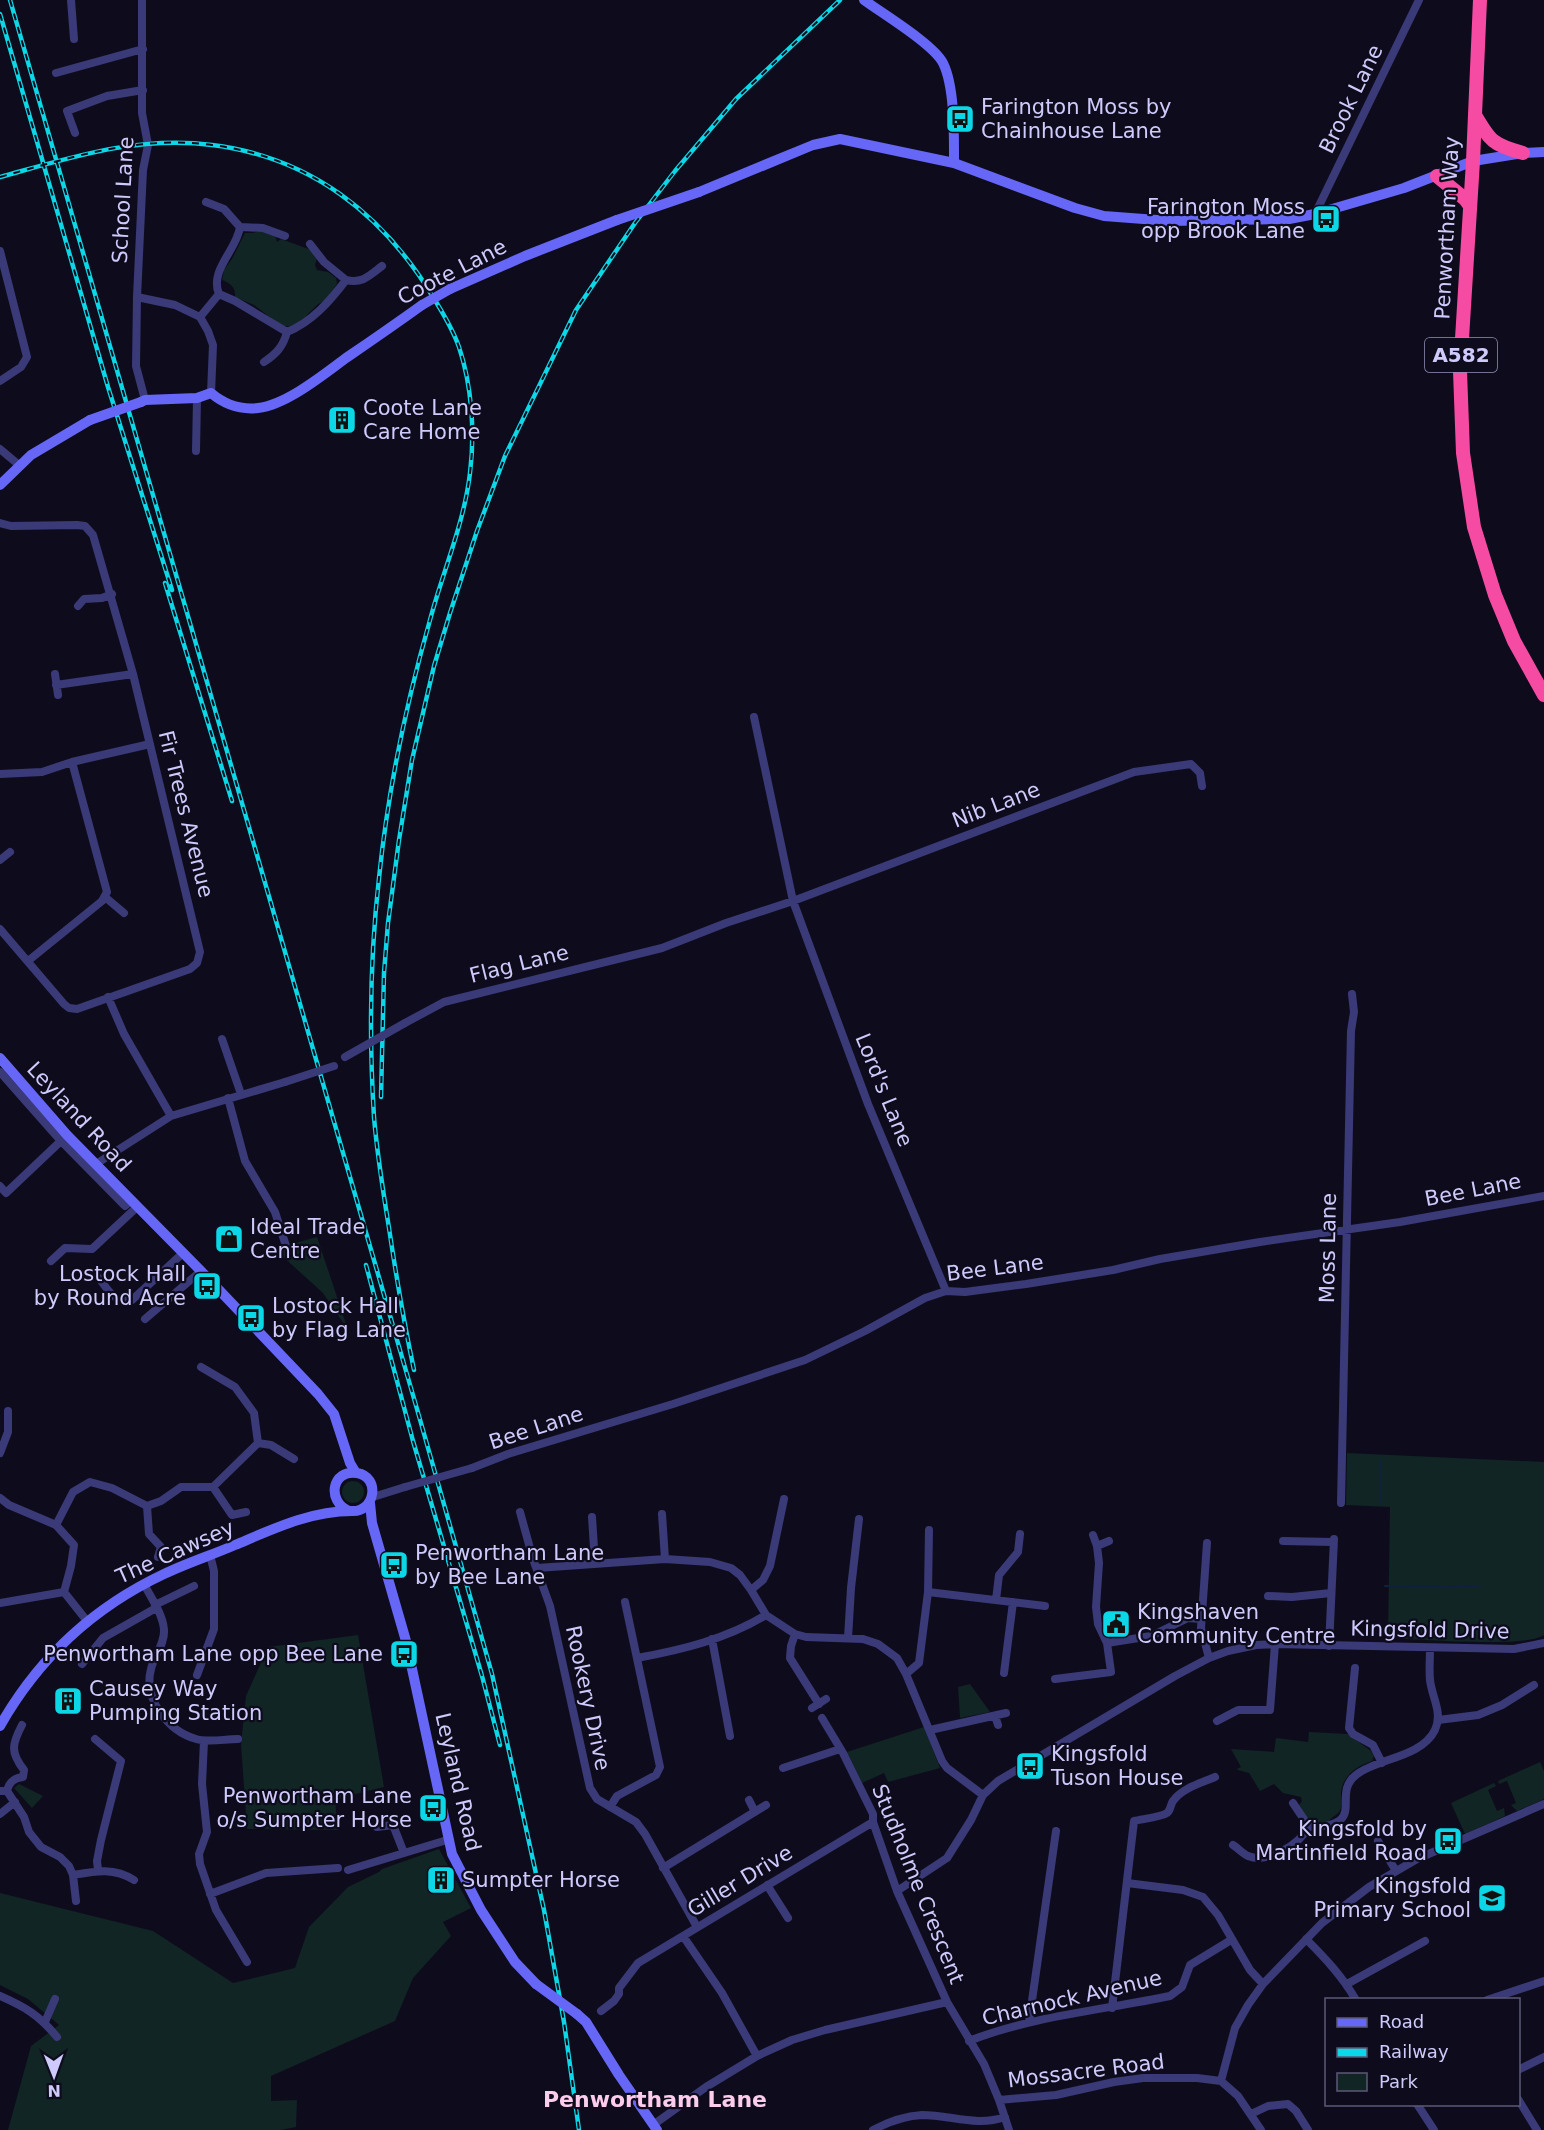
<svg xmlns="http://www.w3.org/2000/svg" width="1544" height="2130" viewBox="0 0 1544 2130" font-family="'DejaVu Sans',sans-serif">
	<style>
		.green { fill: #102524 }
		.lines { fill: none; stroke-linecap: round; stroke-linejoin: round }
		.stream { stroke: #0e223e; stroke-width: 2 }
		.street { stroke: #3a3a78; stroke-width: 8 }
		.secondary { stroke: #6667f7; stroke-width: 10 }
		.highway { stroke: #f64ba3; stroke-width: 14 }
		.rail-casing { stroke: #0cd7e6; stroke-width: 4.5 }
		.rail { stroke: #0e0c1c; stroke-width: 2; stroke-dasharray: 7; stroke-linecap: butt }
		.street-bridge { stroke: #3a3a78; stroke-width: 8 }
		.secondary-bridge { stroke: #6667f7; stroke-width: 10 }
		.labels { text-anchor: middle; stroke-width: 4.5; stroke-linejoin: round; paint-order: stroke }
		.shield { fill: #0e0c1c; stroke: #9491b9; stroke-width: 1.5 }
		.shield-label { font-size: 20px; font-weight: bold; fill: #cecafc }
		.street-label { font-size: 21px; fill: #cecafc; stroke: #0e0c1c }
		.poi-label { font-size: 21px; fill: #cecafc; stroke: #0e0c1c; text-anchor: start }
		.neighbourhood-label { font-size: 22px; font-weight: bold; fill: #fcccec; stroke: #0e0c1c }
	</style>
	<rect width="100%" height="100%" fill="#0e0c1c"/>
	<path class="green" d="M261 230 275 235 277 242 281 239 314 251 317 258 315 265 317 270 328 272 336 278 337 284 325 301 318 304 298 324 291 326H284L276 322 254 305 235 297C236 287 230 283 222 280L224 270 232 259 245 233H253Z
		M317 1237 348 1330 323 1293 280 1254 284 1246Z
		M1347 1453 1544 1462V1635C1527 1648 1415 1639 1388 1638L1390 1507 1346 1505Z
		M342 1492a11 11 0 1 1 22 0a11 11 0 1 1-22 0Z
		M358 1635 384 1787 335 1799 338 1830 247 1829 241 1744 246 1696 268 1647Z
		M970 1684 990 1712 960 1718 958 1687Z
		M924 1727 940 1768 888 1782 884 1773 862 1783 847 1752Z
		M1309 1732 1348 1734 1371 1751 1374 1756 1372 1761C1357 1766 1342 1776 1341 1793 1341 1798 1343 1803 1341 1808 1340 1814 1332 1816 1329 1821 1310 1826 1308 1822 1299 1805L1302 1801 1301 1797 1283 1793 1274 1784 1260 1791 1249 1773 1238 1770 1237 1769 1241 1767 1231 1749 1274 1752 1276 1738 1308 1742Z
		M1540 1762 1544 1771V1799L1517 1811 1511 1805 1516 1803 1507 1781 1499 1784 1498 1781Z
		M1494 1783 1496 1786 1488 1790 1497 1811 1504 1808 1505 1816 1465 1834 1451 1803Z
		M19 1784 43 1796 32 1808 14 1788Z
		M439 1849 471 1908 443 1922 451 1936 413 1978 395 2021 271 2076V2101L297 2100 296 2127 281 2130H8L31 2046 59 2025 28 1999 0 1985V1893L153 1931 233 1983 295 1968 309 1927 348 1887 379 1872 382 1869Z"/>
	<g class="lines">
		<path class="stream" d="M1381 1504V1460
			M1385 1586 1479 1587"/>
		<path class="street" d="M71 0 74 39
			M142 0V113L148 145 143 170 137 297 136 366 145 400
			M56 73 143 49
			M75 133 67 111 107 96 143 90
			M1315 214 1419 0
			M240 227 263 228 285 236
			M0 251 27 357 21 367 0 381
			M346 280C362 284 369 276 382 266
			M219 294 235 301 287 332C312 322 330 301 346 280L324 262 310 244
			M137 297 175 305 200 317 208 331 213 345 211 393
			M200 317 219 294C209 270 237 250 240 227L224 209 206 202
			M264 362C276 354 283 347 287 332
			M0 449 19 465
			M196 451 197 398
			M0 523 11 526 77 525 85 526 93 535 133 674 200 952 197 963 190 969 77 1009 69 1008 64 1004 0 929
			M78 606 84 599 102 598 112 594
			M55 674 58 695
			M56 685 133 674
			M754 717 793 901 868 1104 946 1291
			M0 774 42 772 72 762 150 744
			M0 860 10 852
			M105 897 124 913
			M28 961 102 901 107 892 72 762
			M108 997 124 1034 171 1116
			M405 1023 444 1002 662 948 726 923 793 901 1134 772 1191 764 1200 773 1202 786
			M222 1039 241 1094
			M0 1072 61 1141 125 1206 131 1201
			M228 1098 245 1161 275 1212 286 1246
			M96 1164 171 1116 285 1082
			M0 1186 6 1193 63 1139
			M51 1261 65 1248 92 1249 137 1207
			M99 1278C108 1290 115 1304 132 1300L183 1253
			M145 1319 201 1271
			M258 1443 271 1445 294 1459
			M0 1453 8 1432V1411
			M472 1468 508 1454 673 1404 805 1360 865 1331 925 1298 946 1291 965 1292 1026 1284 1113 1270 1160 1259 1260 1242 1400 1222 1544 1196
			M213 1487 232 1515 246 1512
			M373 1497 405 1487
			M0 1498 9 1505 56 1525 74 1545 71 1566 64 1592
			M1341 1503 1351 1031 1354 1012 1352 994
			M147 1506 149 1534 161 1547 158 1557
			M520 1512 533 1559 550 1606 590 1788 597 1799 636 1822 645 1834 697 1927
			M662 1514 665 1559
			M592 1517 595 1563
			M56 1525 73 1492 90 1482 112 1488 147 1506 161 1501 181 1487H213L258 1443 254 1413 235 1387 201 1367
			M1093 1535 1097 1546
			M1283 1541 1333 1542
			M1207 1543 1201 1628 1209 1658
			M537 1568 665 1559 710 1562 731 1568 740 1575 751 1590 766 1615 795 1634 806 1637 863 1639 878 1644 897 1658 906 1674 942 1761 947 1768 983 1795
			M144 1584C151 1598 163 1614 164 1630 165 1644 154 1656 151 1669 143 1699 168 1731 196 1739 209 1743 224 1739 238 1739
			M751 1590 763 1580 770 1566 784 1499
			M928 1592 1045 1606
			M1268 1596 1292 1597 1331 1593
			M996 1600 999 1575 1018 1552 1020 1534
			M0 1603 64 1592 87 1621
			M155 1605 194 1586
			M795 1634 791 1646 790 1658 819 1704
			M848 1638 851 1588 859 1519
			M712 1639 730 1736
			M1107 1643 1151 1636 1188 1618 1201 1619
			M1329 1646 1334 1539
			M637 1658C681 1650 727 1639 766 1615
			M82 1664 103 1638 156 1608
			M1355 1668 1349 1728 1353 1734 1373 1745 1382 1763
			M1004 1673 1013 1602
			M906 1674 919 1663 928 1592 929 1530
			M197 1675 214 1629V1571L210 1555
			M1055 1679 1111 1672 1107 1643 1098 1624 1096 1607 1099 1563 1097 1546 1109 1541
			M812 1708 826 1699
			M995 1716 998 1725
			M822 1718 843 1753 873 1814V1822L897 1891 947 2002 984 2064 999 2100 1009 2130
			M1438 1720 1478 1715 1502 1705 1534 1685
			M1217 1721 1238 1710H1270L1275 1644
			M930 1730 1006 1713
			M95 1739 121 1761 101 1840 97 1861 98 1870
			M204 1741 202 1784 207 1832 199 1854 200 1864 216 1910 247 1962
			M783 1768 840 1749
			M0 1791H7L24 1817 29 1832 41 1847 60 1857 69 1866 73 1875 76 1901
			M7 1791C9 1782 14 1778 23 1777L24 1770C10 1752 12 1744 22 1725
			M749 1800 755 1812
			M1293 1803 1309 1827
			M610 1807 617 1796 656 1775 660 1767 625 1602
			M0 1814 15 1802
			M377 1827 393 1825 404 1853
			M1378 1841 1396 1871
			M1233 1845C1238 1848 1243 1854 1248 1856 1269 1864 1299 1844 1309 1827 1370 1826 1330 1795 1356 1775 1377 1758 1421 1758 1435 1730 1443 1712 1432 1698 1430 1680 1429 1670 1430 1659 1430 1648
			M663 1868 766 1805
			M348 1870 447 1840
			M73 1875C95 1871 114 1867 134 1880
			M1127 1883 1183 1890 1203 1897 1218 1915 1250 1970 1263 1984
			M767 1885 788 1918
			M897 1891 947 1858 971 1820 983 1795 998 1781 1175 1676 1209 1658 1228 1651 1256 1645 1275 1644 1514 1649 1544 1643
			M210 1894 266 1873 338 1868
			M683 1936 722 1993 757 2056
			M1306 1939C1325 1958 1342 1976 1356 2000
			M1347 1984 1425 1941
			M0 1996C25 2007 39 2015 57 2037
			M1487 2000 1544 1981
			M1112 2008 1134 1821C1142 1819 1161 1817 1167 1813 1171 1810 1170 1805 1173 1801 1182 1788 1201 1783 1215 1777
			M601 2011 614 2001 619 1994V1988L638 1963 873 1822
			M45 2022 55 1999
			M1029 2022 1056 1831
			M969 2041C1032 2016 1103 2010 1170 1996L1182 1987 1190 1965 1231 1940
			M1518 2070 1544 2057
			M1221 2081 1235 2028 1248 2005 1263 1984 1322 1923 1369 1887 1417 1859 1544 1804
			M1518 2099 1537 2130
			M999 2100 1056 2095 1114 2082 1143 2078H1197L1221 2081 1238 2096 1261 2130
			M1417 2104 1434 2130
			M1251 2114 1268 2106 1288 2104 1296 2111 1308 2130
			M653 2125 706 2087 757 2056 792 2040 825 2030 947 2002
			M873 2130C888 2122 905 2116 922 2115 951 2115 976 2127 1005 2117"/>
		<path class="secondary" d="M864 0C883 14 933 44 943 63 955 87 954 136 954 163
			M699 192 813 145 840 139 954 163 1075 208 1104 216 1170 221 1289 219 1315 214 1404 188 1473 161 1523 153 1544 152
			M450 289 525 256 617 220
			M141 402 145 400 197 398 211 393C224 404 240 410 258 408 286 405 323 375 346 358 371 341 397 323 422 305
			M0 485 31 455 90 420
			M0 1058 67 1135 201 1271 318 1394 334 1414 350 1463 356 1473
			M370 1503 372 1523 406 1641 452 1854 481 1910 515 1962 536 1984
			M0 1726C38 1659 94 1607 164 1574 187 1563 212 1555 235 1545 273 1529 310 1511 352 1511 375 1512 381 1477 357 1473 332 1469 326 1501 349 1511
			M577 2014 586 2022 619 2075 657 2130"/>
		<path class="highway" d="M1480 0 1473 161 1460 371 1463 453 1474 527 1495 595 1514 641 1544 695
			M1475 115C1490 141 1493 145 1523 153
			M1437 176 1465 199 1470 206"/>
		<g class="rail-casing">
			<path id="rail" d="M10 0 417 1409 492 1674 544 1910 564 2022 579 2130
				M0 14 108 387 172 590
				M0 177C69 158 138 135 212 145 310 157 383 214 433 297 443 313 453 330 459 347 472 386 475 433 470 473 464 524 443 571 430 620 406 704 388 790 379 878 370 957 369 1038 374 1117 377 1154 383 1191 389 1228 396 1275 404 1323 414 1370
				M165 583 232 801
				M381 1097 384 973 388 923 399 840 412 760 434 666 450 613 477 531 505 456 576 310 635 223 675 171 736 99 840 0
				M366 1265 413 1441 482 1676 500 1745"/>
		</g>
		<use href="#rail" class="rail"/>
		<path class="street-bridge" d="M345 1057 405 1023
			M285 1082 334 1066
			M405 1487 472 1468"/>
		<path class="secondary-bridge" d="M617 220 699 192
			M422 305 450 289
			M90 420 141 402
			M536 1984 577 2014"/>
	</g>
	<defs>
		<g id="bus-square" transform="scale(1.5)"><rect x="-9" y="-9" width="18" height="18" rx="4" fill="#0cd7e6" stroke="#0e0c1c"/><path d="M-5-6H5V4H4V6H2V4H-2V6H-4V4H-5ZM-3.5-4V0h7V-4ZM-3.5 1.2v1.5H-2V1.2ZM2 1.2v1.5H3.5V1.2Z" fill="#111"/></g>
		<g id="building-square" transform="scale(1.5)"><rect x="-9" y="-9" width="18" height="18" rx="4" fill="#0cd7e6" stroke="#0e0c1c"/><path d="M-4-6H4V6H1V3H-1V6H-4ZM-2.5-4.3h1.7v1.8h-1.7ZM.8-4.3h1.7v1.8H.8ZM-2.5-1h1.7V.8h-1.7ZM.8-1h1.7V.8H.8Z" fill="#111"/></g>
		<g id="shop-square" transform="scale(1.5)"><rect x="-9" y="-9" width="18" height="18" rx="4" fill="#0cd7e6" stroke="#0e0c1c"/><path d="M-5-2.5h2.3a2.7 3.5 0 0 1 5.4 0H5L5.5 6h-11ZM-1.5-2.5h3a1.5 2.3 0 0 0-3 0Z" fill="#111"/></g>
		<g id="civic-square" transform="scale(1.5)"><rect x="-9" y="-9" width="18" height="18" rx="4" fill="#0cd7e6" stroke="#0e0c1c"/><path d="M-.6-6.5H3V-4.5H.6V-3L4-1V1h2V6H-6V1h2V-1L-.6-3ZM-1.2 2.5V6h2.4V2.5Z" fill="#111"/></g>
		<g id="school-square" transform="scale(1.5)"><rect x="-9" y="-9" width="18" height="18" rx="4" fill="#0cd7e6" stroke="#0e0c1c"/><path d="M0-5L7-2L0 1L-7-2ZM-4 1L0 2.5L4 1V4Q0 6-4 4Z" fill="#111"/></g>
	</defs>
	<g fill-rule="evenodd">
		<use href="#bus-square" x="960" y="119"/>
		<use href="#bus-square" x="1326" y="219"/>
		<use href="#building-square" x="342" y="420"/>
		<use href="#shop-square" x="229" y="1239"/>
		<use href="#bus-square" x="207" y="1286"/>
		<use href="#bus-square" x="251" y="1318"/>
		<use href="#bus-square" x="394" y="1565"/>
		<use href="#civic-square" x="1116" y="1624"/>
		<use href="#bus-square" x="404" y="1654"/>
		<use href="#building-square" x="68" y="1701"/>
		<use href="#bus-square" x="1030" y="1766"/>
		<use href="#bus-square" x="433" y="1808"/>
		<use href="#bus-square" x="1448" y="1841"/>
		<use href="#building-square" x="441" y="1880"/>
		<use href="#school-square" x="1492" y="1898"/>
	</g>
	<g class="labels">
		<rect class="shield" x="1425" y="338" width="72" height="34" rx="4.5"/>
		<g class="shield-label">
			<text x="1461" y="362">A582</text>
		</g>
		<g class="street-label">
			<text transform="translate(1351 99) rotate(-64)" y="7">Brook Lane</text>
			<text transform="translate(123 200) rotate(-87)" y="7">School Lane</text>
			<text transform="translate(1447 228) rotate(-87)" y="7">Penwortham Way</text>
			<text transform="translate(452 272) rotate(-27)" y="7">Coote Lane</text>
			<text transform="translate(996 805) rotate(-21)" y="7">Nib Lane</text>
			<text transform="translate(186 814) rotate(76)" y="7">Fir Trees Avenue</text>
			<text transform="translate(519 964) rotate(-14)" y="7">Flag Lane</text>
			<text transform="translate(884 1090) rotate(68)" y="7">Lord's Lane</text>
			<text transform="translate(79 1117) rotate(47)" y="7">Leyland Road</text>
			<text transform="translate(1473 1190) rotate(-11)" y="7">Bee Lane</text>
			<text transform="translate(1328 1248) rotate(-89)" y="7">Moss Lane</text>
			<text transform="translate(995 1268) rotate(-7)" y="7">Bee Lane</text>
			<text transform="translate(536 1428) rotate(-18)" y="7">Bee Lane</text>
			<text transform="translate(175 1552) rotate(-24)" y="7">The Cawsey</text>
			<text transform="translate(1430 1630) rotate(1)" y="7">Kingsfold Drive</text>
			<text transform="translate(588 1698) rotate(78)" y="7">Rookery Drive</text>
			<text transform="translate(458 1782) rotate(77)" y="7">Leyland Road</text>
			<text transform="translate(740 1881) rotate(-31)" y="7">Giller Drive</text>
			<text transform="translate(918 1884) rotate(68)" y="7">Studholme Crescent</text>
			<text transform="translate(1072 1998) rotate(-13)" y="7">Charnock Avenue</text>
			<text transform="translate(1086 2071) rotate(-7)" y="7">Mossacre Road</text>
		</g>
		<g class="poi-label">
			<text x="981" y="114">Farington Moss by<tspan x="981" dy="24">Chainhouse Lane</tspan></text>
			<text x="1305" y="214" text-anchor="end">Farington Moss<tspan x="1305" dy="24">opp Brook Lane</tspan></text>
			<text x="363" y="415">Coote Lane<tspan x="363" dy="24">Care Home</tspan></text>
			<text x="250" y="1234">Ideal Trade<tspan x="250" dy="24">Centre</tspan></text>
			<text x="186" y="1281" text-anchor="end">Lostock Hall<tspan x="186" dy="24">by Round Acre</tspan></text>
			<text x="272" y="1313">Lostock Hall<tspan x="272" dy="24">by Flag Lane</tspan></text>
			<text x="415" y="1560">Penwortham Lane<tspan x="415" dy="24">by Bee Lane</tspan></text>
			<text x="1137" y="1619">Kingshaven<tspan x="1137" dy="24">Community Centre</tspan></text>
			<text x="383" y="1661" text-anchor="end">Penwortham Lane opp Bee Lane</text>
			<text x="89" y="1696">Causey Way<tspan x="89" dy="24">Pumping Station</tspan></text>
			<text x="1051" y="1761">Kingsfold<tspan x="1051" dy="24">Tuson House</tspan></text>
			<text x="412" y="1803" text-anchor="end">Penwortham Lane<tspan x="412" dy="24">o/s Sumpter Horse</tspan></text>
			<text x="1427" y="1836" text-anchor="end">Kingsfold by<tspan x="1427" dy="24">Martinfield Road</tspan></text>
			<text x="462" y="1887">Sumpter Horse</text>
			<text x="1471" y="1893" text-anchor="end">Kingsfold<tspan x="1471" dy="24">Primary School</tspan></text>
		</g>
		<g class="neighbourhood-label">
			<text x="655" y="2107">Penwortham Lane</text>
		</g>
	</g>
	<rect x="1325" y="1998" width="195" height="108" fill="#0e0c1c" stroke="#5b5876" stroke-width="1.5"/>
	<rect x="1337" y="2018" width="30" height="9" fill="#6667f7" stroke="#5b5876" stroke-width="1.5"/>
	<text x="1379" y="2028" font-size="18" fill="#cecafc">Road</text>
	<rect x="1337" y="2048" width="30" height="9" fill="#0cd7e6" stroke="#5b5876" stroke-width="1.5"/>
	<text x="1379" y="2058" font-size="18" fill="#cecafc">Railway</text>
	<rect x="1337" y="2073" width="30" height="18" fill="#102524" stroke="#5b5876" stroke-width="1.5"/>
	<text x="1379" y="2088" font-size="18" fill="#cecafc">Park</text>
	<g transform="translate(54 2076) rotate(179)" stroke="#0e0c1c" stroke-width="4.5" paint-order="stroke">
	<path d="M0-4.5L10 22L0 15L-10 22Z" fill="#cecafc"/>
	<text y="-9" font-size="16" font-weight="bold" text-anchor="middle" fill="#cecafc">N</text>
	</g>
</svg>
